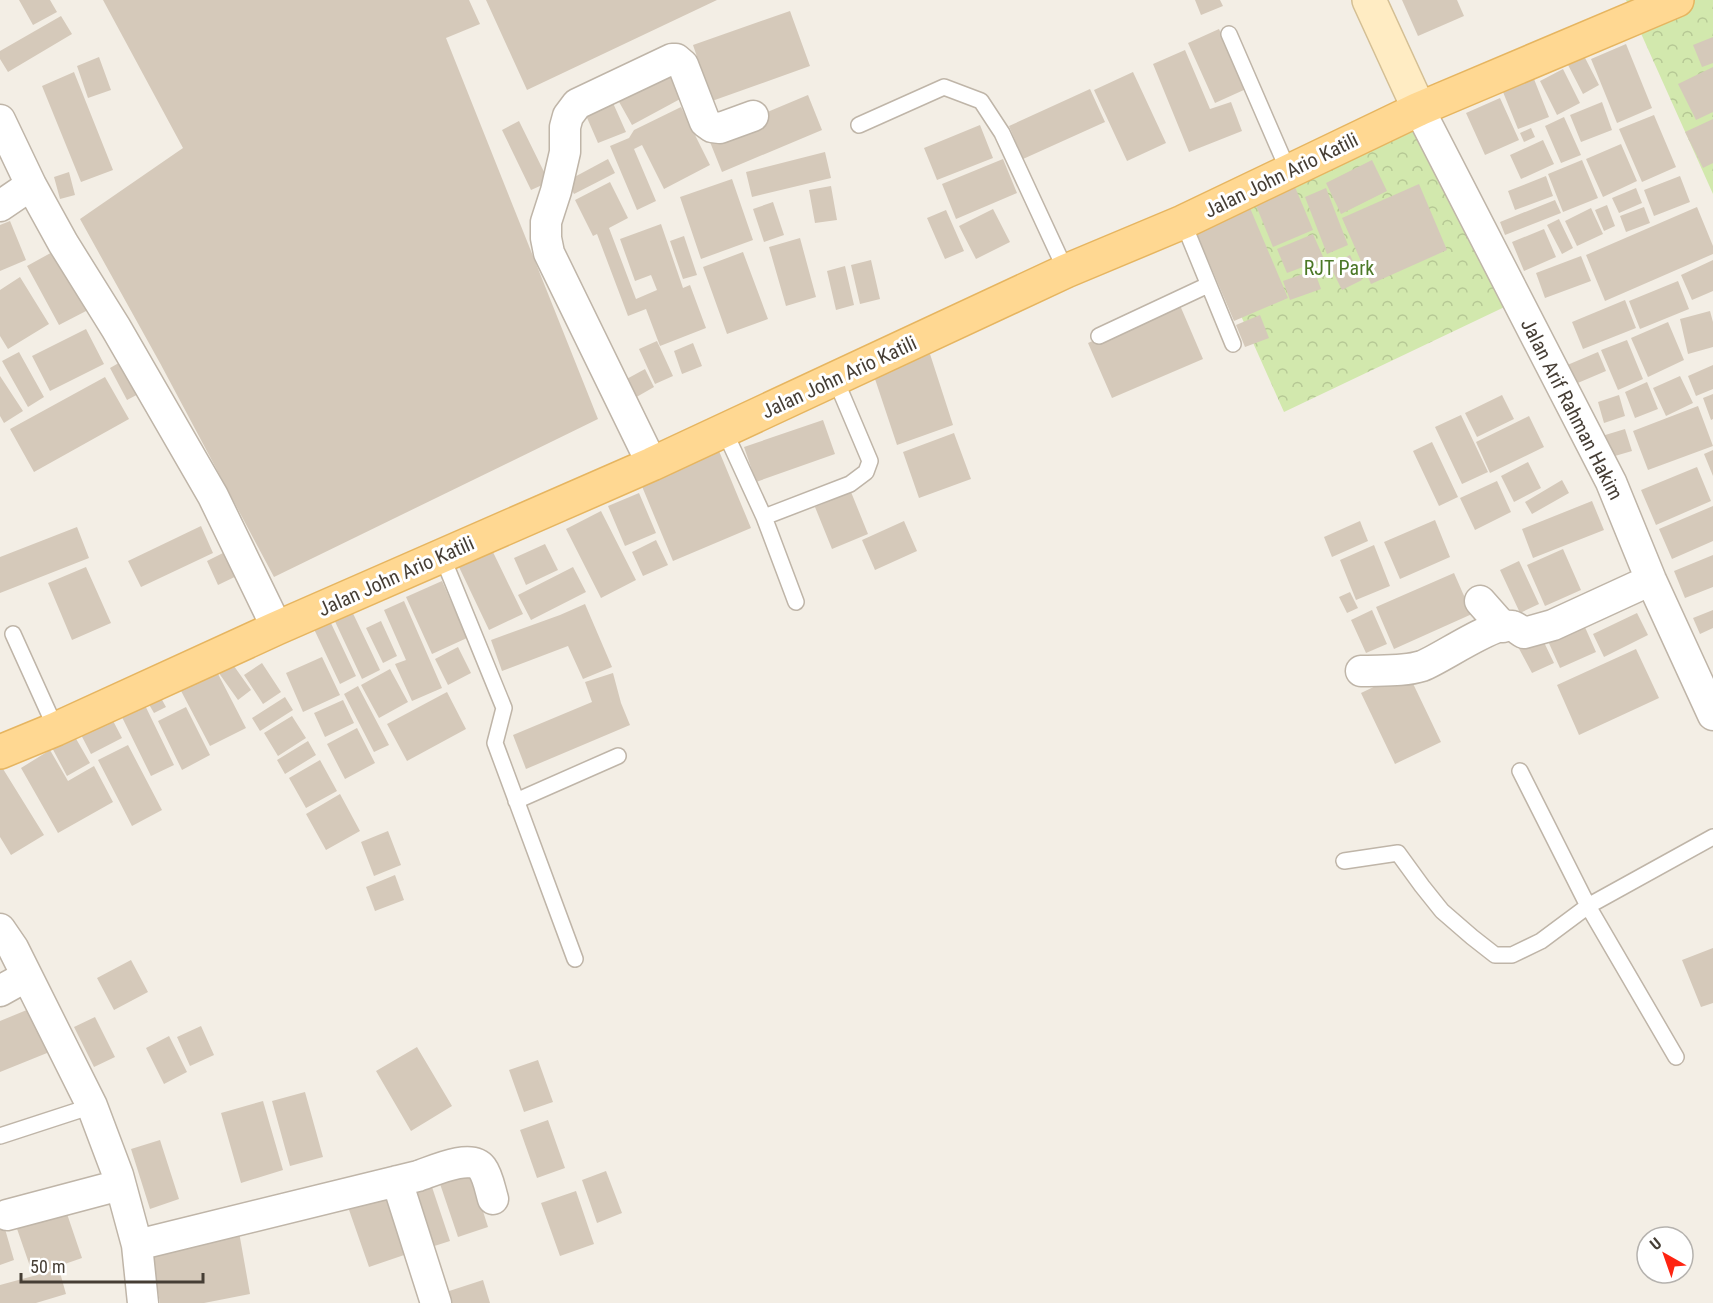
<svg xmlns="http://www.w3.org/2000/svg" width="1713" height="1303" viewBox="0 0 1713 1303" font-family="'Roboto Condensed',sans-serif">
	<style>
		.park { fill: url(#park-crowns) }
		.building { fill: #d5c9ba }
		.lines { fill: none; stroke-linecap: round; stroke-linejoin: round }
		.service-casing { stroke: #bfb5a8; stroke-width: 18 }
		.minor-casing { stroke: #bfb5a8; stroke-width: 33 }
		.secondary-casing { stroke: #d4bf94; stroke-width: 36 }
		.primary-casing { stroke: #e6b560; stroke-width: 36 }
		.service { stroke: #fff; stroke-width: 15 }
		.minor { stroke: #fff; stroke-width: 30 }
		.secondary { stroke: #ffecc3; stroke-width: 33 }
		.primary { stroke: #ffd892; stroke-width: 33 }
		.labels { text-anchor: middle; stroke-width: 6; stroke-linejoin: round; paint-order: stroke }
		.street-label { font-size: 20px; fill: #463e35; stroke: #fff }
		.park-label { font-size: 20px; fill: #4b7827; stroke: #fff }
	</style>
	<defs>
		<pattern id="park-crowns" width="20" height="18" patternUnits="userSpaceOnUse" patternTransform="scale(1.5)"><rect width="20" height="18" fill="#d2e8ad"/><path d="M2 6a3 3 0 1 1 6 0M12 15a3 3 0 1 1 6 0" fill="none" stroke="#b6c895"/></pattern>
	</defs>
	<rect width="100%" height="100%" fill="#f3eee5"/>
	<path class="park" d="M1626 0H1713V194Z
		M1422 116 1515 302 1284 412 1196 215Z"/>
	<path class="building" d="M19 0H50L57 12 33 25Z
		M103 0H469L480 24 446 38 598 419 274 577 160 363 80 219 183 148Z
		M486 0H717L527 90Z
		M1195 0H1220L1223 6 1201 15Z
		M1402 0H1457L1464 16 1418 36Z
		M790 11 810 66 712 101 693 45Z
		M61 16 72 34 8 72 0 59V51Z
		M1219 29 1246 89 1215 103 1188 43Z
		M1713 37V63L1702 67 1693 45Z
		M1626 44 1652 108 1617 123 1591 59Z
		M1185 50 1210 109 1231 102 1242 131 1189 152 1153 64Z
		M1582 52 1599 85 1583 94 1566 61Z
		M99 57 111 90 88 98 77 66Z
		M665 64 682 98 632 125 618 100 613 103 626 132 598 143 581 104Z
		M1713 67V112L1696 120 1678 84Z
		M1563 69 1580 103 1557 115 1540 81Z
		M74 72 113 170 81 182 42 86Z
		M1133 72 1166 143 1127 161 1094 90Z
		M1534 79 1549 117 1518 129 1503 92Z
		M1090 89 1105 122 1023 159 1009 126Z
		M808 95 822 130 722 172 708 137Z
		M1500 98 1519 140 1485 155 1466 113Z
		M1602 102 1612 130 1581 142 1570 115Z
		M681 107 710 165 664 189 642 145 634 149 656 201 637 210 610 146 629 138 634 130Z
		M1654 115 1676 167 1642 182 1619 129Z
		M1564 117 1581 155 1561 163 1545 126Z
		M1713 119V163L1703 168 1685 132Z
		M519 121 549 182 531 190 502 130Z
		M980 125 993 158 937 180 924 148Z
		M1531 128 1535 137 1524 142 1520 133Z
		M1543 140 1554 164 1521 179 1510 155Z
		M1621 144 1637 181 1603 197 1586 159Z
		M825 152 831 178 752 197 746 172Z
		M608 159 615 173 574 194 567 181Z
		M1003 159 1017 193 956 219 942 184Z
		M1372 160 1387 191 1341 214 1326 183Z
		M1582 160 1598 198 1563 212 1548 174Z
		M69 172 75 195 60 199 54 177Z
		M1546 176 1553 196 1515 210 1508 191Z
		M1680 176 1690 202 1654 216 1644 190Z
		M732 179 753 240 701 259 680 197Z
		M610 182 628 218 609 228 636 299 657 290 651 275 635 281 620 239 661 224 683 288 690 285 706 328 660 346 646 309 628 316 597 234 593 236 575 200Z
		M1419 184 1447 250 1371 284 1342 218Z
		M831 186 837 220 815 223 809 190Z
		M1295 187 1313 230 1273 247 1255 203Z
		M1326 188 1348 245 1327 254 1305 197Z
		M1636 188 1642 203 1619 213 1612 198Z
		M1555 200 1561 213 1505 235 1500 222Z
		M773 202 784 235 764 242 753 209Z
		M1607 205 1615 226 1604 231 1595 210Z
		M1644 207 1650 223 1626 232 1620 216Z
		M1697 207 1713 246V254L1605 301 1586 255Z
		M1250 208 1288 298 1234 321 1196 232Z
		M1591 208 1603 234 1577 246 1565 221Z
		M993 209 1010 242 976 259 959 226Z
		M946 210 964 251 945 259 927 218Z
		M1559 219 1573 248 1562 254 1547 225Z
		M10 221 26 260 0 271V225Z
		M1544 229 1556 257 1524 271 1512 242Z
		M1313 234 1324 259 1287 273 1277 249Z
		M684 236 697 275 683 279 670 241Z
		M800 238 816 297 786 306 769 247Z
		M56 250 88 310 59 325 27 266Z
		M743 252 768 319 727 334 703 267Z
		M1350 255 1362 280 1342 290 1330 266Z
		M1581 256 1591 281 1545 298 1536 273Z
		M871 260 880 299 860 304 851 265Z
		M1713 260V291L1692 300 1681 275Z
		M845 266 854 305 836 310 827 271Z
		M1314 270 1321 289 1290 300 1283 281Z
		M20 277 49 324 8 349 0 336V290Z
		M1678 281 1689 309 1640 329 1629 301Z
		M1625 300 1636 328 1583 349 1572 322Z
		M1179 303 1203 359 1112 398 1088 343Z
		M1710 311 1713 322V347L1688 354 1680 319Z
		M1260 315 1269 338 1245 347 1236 325Z
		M1668 322 1684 360 1648 377 1631 338Z
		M86 329 104 364 50 391 32 356Z
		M1627 340 1643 379 1618 390 1601 350Z
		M657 341 673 376 655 384 639 349Z
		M693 343 702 366 682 374 674 351Z
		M19 352 44 397 28 407 2 361Z
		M1598 352 1606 371 1573 385 1565 366Z
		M930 354 953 425 897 445 873 373Z
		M131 356 148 389 127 400 110 368Z
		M1713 365V389L1696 396 1688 376Z
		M645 369 654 387 633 399 623 381Z
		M0 376 23 411 4 423 0 416Z
		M1680 376 1693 403 1666 416 1653 388Z
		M105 377 129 419 34 472 10 429Z
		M1647 382 1658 409 1635 418 1625 392Z
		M1713 394V419L1711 420 1703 398Z
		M1502 395 1514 419 1477 437 1465 413Z
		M1619 395 1625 416 1604 423 1598 402Z
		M1698 406 1713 446 1648 470 1633 431Z
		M1461 415 1488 472 1462 484 1435 427Z
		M1529 416 1544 447 1490 473 1476 442Z
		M823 420 835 454 756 482 744 447Z
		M1625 429 1632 451 1608 458 1602 436Z
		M954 433 971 479 919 498 903 452Z
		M1432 442 1458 497 1439 506 1413 451Z
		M1713 450V476L1704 454Z
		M719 451 751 528 673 561 641 484Z
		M1528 462 1541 488 1514 502 1501 476Z
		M1697 467 1711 501 1656 525 1641 490Z
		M1562 480 1569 493 1532 514 1525 502Z
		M1497 481 1511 512 1475 530 1460 498Z
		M851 492 868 534 832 549 815 507Z
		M639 493 656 533 625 546 608 506Z
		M1592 501 1604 530 1533 558 1522 529Z
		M1713 506V541L1672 559 1659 529Z
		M601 511 636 580 601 598 566 529Z
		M1435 520 1450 557 1400 579 1384 542Z
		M904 521 917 551 875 570 862 540Z
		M1360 521 1368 541 1332 557 1324 537Z
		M201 526 213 553 141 587 128 561Z
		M77 527 89 558 0 593V557Z
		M656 540 668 565 643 576 632 552Z
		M545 544 558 570 526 585 514 558Z
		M1374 545 1390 586 1356 600 1340 560Z
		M233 548 245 572 218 585 207 561Z
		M1563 549 1581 590 1545 606 1527 565Z
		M492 550 523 614 489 630 459 567Z
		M1713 555V587L1685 598 1674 571Z
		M1519 561 1539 604 1520 613 1500 570Z
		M86 567 111 623 72 640 48 583Z
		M573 567 586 592 531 620 518 595Z
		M1454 573 1472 614 1394 649 1376 607Z
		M442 581 467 638 432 654 406 597Z
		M1350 592 1358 608 1347 613 1339 597Z
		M404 601 442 688 412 701 395 664 406 660 384 610Z
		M585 604 612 667 583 679 568 646 502 671 491 640 560 615Z
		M349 605 380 670 362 679 331 613Z
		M1372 610 1387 644 1366 653 1351 620Z
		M1713 610V628L1700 634 1693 618Z
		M1637 613 1648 635 1604 657 1593 634Z
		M1580 616 1596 652 1560 668 1544 632Z
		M329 619 356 676 340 684 313 627Z
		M381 621 397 656 383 663 366 628Z
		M1540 634 1554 663 1532 673 1516 643Z
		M458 647 471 673 448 685 435 659Z
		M1636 649 1659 698 1579 735 1557 685Z
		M322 657 340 695 303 712 286 673Z
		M229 659 251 690 238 700 216 669Z
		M262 663 281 692 263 704 244 675Z
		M390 669 408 702 379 718 361 685Z
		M216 670 246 728 210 746 180 689Z
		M1407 671 1441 742 1395 764 1361 693Z
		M613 673 621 703 630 725 526 769 513 735 592 702 585 682Z
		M358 686 389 745 374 752 344 694Z
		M156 689 166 707 154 713 144 696Z
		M447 692 466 729 407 761 387 724Z
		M140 695 174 765 151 776 117 707Z
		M285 697 293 710 260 731 252 718Z
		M343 700 354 723 325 737 314 713Z
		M186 707 210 755 182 770 158 721Z
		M109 713 122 738 91 754 78 729Z
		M292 716 306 738 278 756 264 733Z
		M357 728 375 763 345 779 327 744Z
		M71 730 90 763 67 776 49 742Z
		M308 741 316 755 285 774 277 760Z
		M128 745 162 810 132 826 98 760Z
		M50 750 68 781 94 766 113 802 58 833 21 768Z
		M320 760 337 791 306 808 289 778Z
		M0 764 44 835 11 855 0 837Z
		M340 794 360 831 326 850 306 814Z
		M388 831 401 865 374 876 361 842Z
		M395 875 404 900 375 911 366 887Z
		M1713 948V1003L1701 1007 1682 960Z
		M131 960 148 992 114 1010 97 978Z
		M34 1007 52 1051 0 1072V1021Z
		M95 1017 115 1057 94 1067 74 1027Z
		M201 1026 214 1055 190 1066 177 1037Z
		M169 1036 187 1072 164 1084 146 1048Z
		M417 1047 452 1106 411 1131 376 1071Z
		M538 1060 553 1102 524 1112 509 1070Z
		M305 1092 323 1157 290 1166 272 1101Z
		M263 1101 283 1170 241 1183 221 1113Z
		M548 1120 565 1168 537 1178 520 1130Z
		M160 1140 179 1199 150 1209 131 1149Z
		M468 1164 488 1227 458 1237 437 1175Z
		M606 1171 622 1213 597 1223 582 1180Z
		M429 1178 450 1241 425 1249 404 1186Z
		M576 1191 594 1244 560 1256 541 1203Z
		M389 1192 410 1253 369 1267 348 1207Z
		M64 1205 82 1258 33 1275 15 1223Z
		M5 1229 14 1260 0 1265V1230Z
		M239 1232 250 1294 204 1303H160L150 1249Z
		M59 1269 66 1294 36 1303H0V1285Z
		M483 1280 490 1303H446L443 1293Z"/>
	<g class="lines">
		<g class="service-casing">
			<path id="service" d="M1229 34 1288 170
				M859 125 944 87 981 101 1002 133 1066 271
				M1183 222 1233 344
				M1099 336 1208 285
				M724 430 764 517 796 602
				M764 517 850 484 866 472 870 461 837 383 832 380
				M442 556 504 708 495 743 575 959
				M13 634 56 729
				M1520 771 1588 906 1676 1057
				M516 801 618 756
				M1344 861 1398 853 1422 886 1442 911 1472 937 1495 955H1512L1541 941 1588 906 1713 837
				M0 1136 92 1106"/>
		</g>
		<g class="minor-casing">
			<path id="minor" d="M1419 109 1611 482 1651 580 1713 715
				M0 120 31 185 63 243 116 328 213 496 277 628
				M0 206 31 185
				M652 464 549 253 546 238V222L556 191 565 152V127L568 116 577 104 672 59H676L683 65 705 122 712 127 720 128 753 116
				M1480 601 1503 627
				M1361 671C1381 670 1403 672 1422 666 1441 659 1494 621 1512 626 1515 626 1520 631 1524 633L1553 625 1651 580
				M0 929 13 948 92 1106 118 1175 137 1245 143 1303
				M0 991 27 976
				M397 1181 436 1303
				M7 1215 120 1185
				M137 1245 418 1176C433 1171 471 1153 482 1168 488 1176 490 1189 493 1199"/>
		</g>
		<g class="secondary-casing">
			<path id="secondary" d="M1369 0 1419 109"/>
		</g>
		<g class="primary-casing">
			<path id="primary" d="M0 752 56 729 277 628 652 464 1066 271 1183 222 1419 109 1677 0"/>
		</g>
		<use href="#service" class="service"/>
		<use href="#minor" class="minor"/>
		<use href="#secondary" class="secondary"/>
		<use href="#primary" class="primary"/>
	</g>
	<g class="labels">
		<g class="street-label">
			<text transform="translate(1281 175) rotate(-26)" y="7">Jalan John Ario Katili</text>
			<text transform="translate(839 377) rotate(-25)" y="7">Jalan John Ario Katili</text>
			<text transform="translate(1572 409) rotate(63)" y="7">Jalan Arif Rahman Hakim</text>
			<text transform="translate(396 576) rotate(-24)" y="7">Jalan John Ario Katili</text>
		</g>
		<g class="park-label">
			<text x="1339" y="275">RJT Park</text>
		</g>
	</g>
	<g transform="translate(1665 1255) rotate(320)"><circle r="28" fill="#ffffff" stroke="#b5b2ae" stroke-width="1.5"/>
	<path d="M0-4.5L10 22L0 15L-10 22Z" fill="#fe2411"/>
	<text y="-9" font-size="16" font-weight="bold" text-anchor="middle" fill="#463e35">U</text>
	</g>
	<path d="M21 1273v9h182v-9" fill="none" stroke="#463e35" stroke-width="3"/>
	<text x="30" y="1273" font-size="18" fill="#463e35" stroke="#ffffff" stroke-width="4.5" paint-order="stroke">50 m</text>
</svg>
